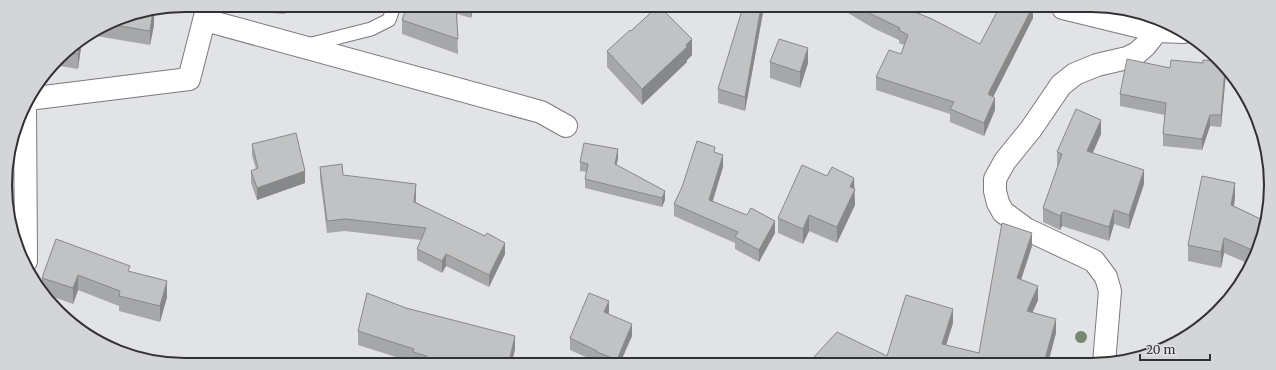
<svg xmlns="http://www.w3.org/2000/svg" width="1276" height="370" viewBox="0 0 1276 370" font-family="Merriweather,serif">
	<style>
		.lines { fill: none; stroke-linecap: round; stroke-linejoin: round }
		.lane-casing { stroke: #797a7c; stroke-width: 15 }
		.street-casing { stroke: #797a7c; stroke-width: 24 }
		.lane { stroke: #fff; stroke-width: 13 }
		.street { stroke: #fff; stroke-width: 22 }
		.tree { fill: #76886f }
		.wall { fill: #a6a7a9 }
		.shaded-wall { fill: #878889 }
		.building { fill: #c1c2c4; stroke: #878889 }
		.rim { fill: none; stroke: #303132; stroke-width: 2 }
	</style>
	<rect width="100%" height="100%" fill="#e2e3e6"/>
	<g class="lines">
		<g class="lane-casing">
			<path id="lane" d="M308 45 371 29 389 20 394 6"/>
		</g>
		<g class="street-casing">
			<path id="street" d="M1063 8 1157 31 1184 32
				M205 20 541 112 566 126
				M28 99 189 79 208 5
				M25 104 26 261
				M1104 363 1110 291 1106 277 1094 261 1026 229 1003 212 998 203 995 191V179L1005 161 1031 129 1061 85 1075 74 1097 65 1127 58 1137 53 1145 46 1157 31"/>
		</g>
		<use href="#lane" class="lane"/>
		<use href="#street" class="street"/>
	</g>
	<circle class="tree" cx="1081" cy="337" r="6"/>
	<path class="wall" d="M254 5H285V14L254 12Z
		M407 6H474L471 18 457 14 458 54 402 34V20Z
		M657 7H663V8H661L692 55 687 60V62L642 105 607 67V51L631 31Z
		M764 7 745 111 718 103V89Z
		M838 7 905 8 980 44 1033 8V18L993 97 995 110 984 136 950 122V114L876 90V77L901 54 904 45 899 43V40L873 28Z
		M155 11 154 18V25L150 45 90 35 116 19Z
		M82 40 78 69 54 65 66 50Z
		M770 62 808 63 800 88 770 78Z
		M1170 68 1226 70 1221 127 1210 126 1202 150 1163 146V134L1165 115 1120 106V94Z
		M1101 134 1093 153 1144 184 1129 229 1114 224 1109 241 1062 226 1060 230 1043 222V208L1058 166 1057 165V152Z
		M252 144 305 183 257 200 251 183V171L256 169 252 156Z
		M715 152 723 167 713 201 775 233 759 262 735 249V243L674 216V204Z
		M618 158 616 165 665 191V200L662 207 585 188V179L587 172 580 171V162Z
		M320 167 343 175 416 195V202L505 254 489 287 446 266 442 273 417 260V249L421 240 345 231 327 233 320 178Z
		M854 189 855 205 837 243 809 231 803 244 778 233V218Z
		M1235 198 1234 206 1267 222 1252 265 1224 253 1221 268 1188 261V245Z
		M56 239 130 272 167 297 160 322 119 311V306L78 290 73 304 42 293V278Z
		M1032 246 1021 280 1038 300 1032 313 1056 333 1048 363H813V358L887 356 953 323 946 345 979 353Z
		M406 308 515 349 512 362H412L358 345V331Z
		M609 312 608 314 632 336 620 363 597 362 570 350V338Z"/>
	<path class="shaded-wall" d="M471 6H474L471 18Z
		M761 7H764L745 111V97Z
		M1032 8H1033V18L988 107V94Z
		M153 11H155L154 18V25L150 45V31Z
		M692 39V55L687 60V62L642 105V89Z
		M82 40 78 69V54L80 41Z
		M808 48V63L800 88V72Z
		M1225 70H1226V74L1221 127V115Z
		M995 98V110L984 136V123Z
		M1210 115V126L1202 150V139Z
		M1101 120V134L1087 165V151Z
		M618 149V158L615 173V164Z
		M723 155V167L709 212V200Z
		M1144 170V184L1129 229V215Z
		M305 171V183L257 200V188Z
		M854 178 855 205 837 243V227L850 187Z
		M1235 183V198L1231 221V205Z
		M416 184V195L414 214V202Z
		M665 191V200L662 207V198Z
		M1114 210V224L1109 241V227Z
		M1062 212V226L1060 230V216Z
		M809 215V231L803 244V229Z
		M775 221V233L759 262V250Z
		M1032 233V246L1017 292V278Z
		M1224 238V253L1221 268V252Z
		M505 243V254L489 287V275Z
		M446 254V266L442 273V261Z
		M78 275V290L73 304V288Z
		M167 281V297L160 322V306Z
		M1038 286V300L1027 325V311Z
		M609 301V312L604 324V312Z
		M953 309V323L942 358V344Z
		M1056 319V333L1048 363H1044Z
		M632 324V336L620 363 617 362V360Z
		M515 336V349L512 362H509Z"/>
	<path class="building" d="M407 6H456L458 39 402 20Z
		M657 7H660L692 39 686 45 687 47 642 89 607 51 630 30 631 31Z
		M743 7H761L745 97 718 89Z
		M859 7 905 8 932 19 980 44 999 8H1032L988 94 995 98 984 123 950 109 954 102 876 77 889 50 901 54 908 35 899 30 900 28 873 15Z
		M153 11 150 31 108 24 116 19Z
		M779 39 808 48 800 72 770 62Z
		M80 41 78 54 64 52 66 50Z
		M1127 59 1170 68 1171 60 1203 63V60L1217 61 1225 70 1221 115H1210L1202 139 1163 134 1166 103 1120 94Z
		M1076 109 1101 120 1087 151 1144 170 1129 215 1114 210 1109 227 1062 212 1060 216 1043 208 1062 154 1057 152Z
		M296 133 305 171 257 188 251 171 258 168 252 144Z
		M697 141 715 147 714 152 723 155 709 200 747 215 751 208 775 221 759 250 735 237 738 232 674 204 682 187Z
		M584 143 618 149 615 164 665 191 662 198 585 179 588 164 580 162Z
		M342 164 343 175 416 184 414 202 485 236 487 233 505 243 489 275 446 254 442 261 417 249 426 228 345 219 327 221 320 167Z
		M802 165 827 176 832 167 854 178 850 187 855 189 837 227 809 215 803 229 778 218Z
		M1202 176 1235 183 1231 205 1267 222 1257 252 1224 238 1221 252 1188 245Z
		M1002 223 1032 233 1017 278 1038 286 1027 311 1056 319 1044 363H825L813 358 837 332 887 356 906 295 953 309 942 344 979 353Z
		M56 239 130 266 128 271 167 281 160 306 119 296 120 291 78 275 73 288 42 278Z
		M367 293 406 308 515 336 509 362H425L427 356 413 352 414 349 358 331Z
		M589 293 609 301 604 312 632 324 617 360 597 352V351L570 338Z"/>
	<path d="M0 0H1276V370H0ZM185 12H1091A173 173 0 0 1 1264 185V185A173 173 0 0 1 1091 358H185A173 173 0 0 1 12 185V185A173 173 0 0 1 185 12Z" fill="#d4d5d8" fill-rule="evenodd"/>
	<path class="rim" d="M185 12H1091A173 173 0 0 1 1264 185V185A173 173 0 0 1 1091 358H185A173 173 0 0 1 12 185V185A173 173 0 0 1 185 12Z"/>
	<path d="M1140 354v6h70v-6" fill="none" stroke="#303132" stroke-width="2"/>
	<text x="1146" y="354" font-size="12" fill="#303132" stroke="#e2e3e6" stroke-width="3" paint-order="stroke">20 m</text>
</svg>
